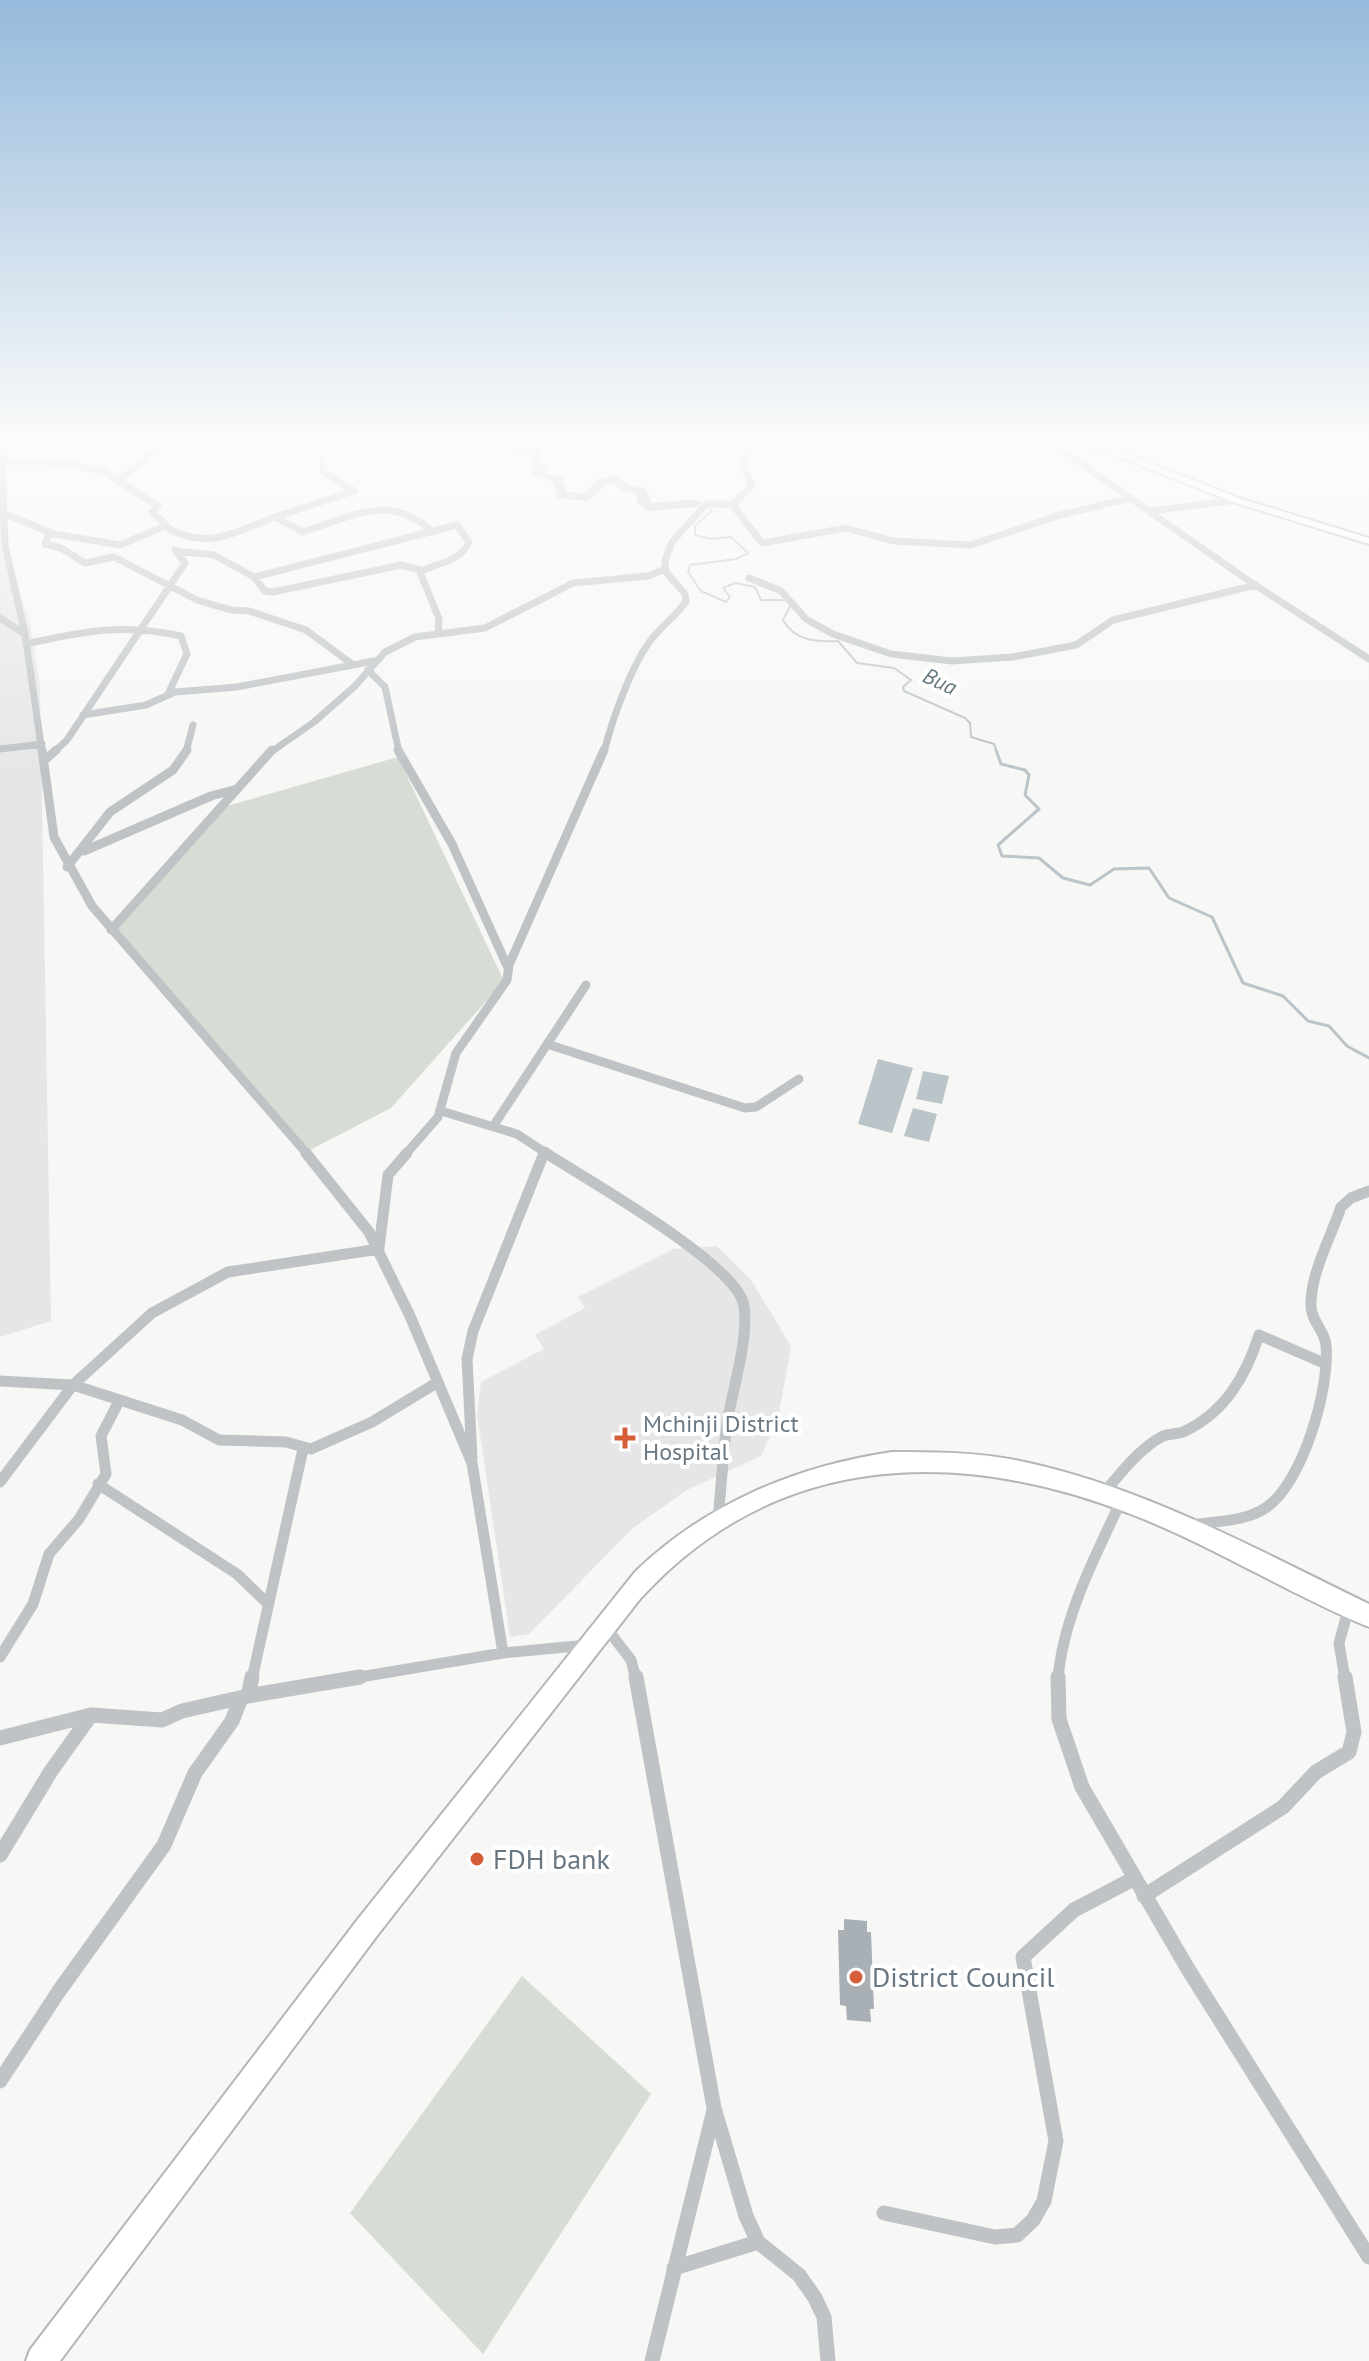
<svg xmlns="http://www.w3.org/2000/svg" width="1369" height="2361" viewBox="0 0 1369 2361" font-family="'PT Sans',sans-serif">
	<style>
		.built { fill: #e5e6e5 }
		.green { fill: #d7dcd4 }
		.water { fill: #bbc4c9 }
		.lines { fill: none; stroke-linecap: round; stroke-linejoin: round }
		.stream-far1 { stroke: #bbc4c9; stroke-width: 2 }
		.stream { stroke: #bbc4c9; stroke-width: 3 }
		.river { fill: #bbc4c9; fill-rule: evenodd }
		.building { fill: #a9b0b5 }
		.secondary-casing { stroke: #b4b8bc; stroke-width: 4 }
		.highway-casing { stroke: #b2b6b9; stroke-width: 4 }
		.street-far3 { stroke: #bfc3c6; stroke-width: 7 }
		.street-far2 { stroke: #bfc3c6; stroke-width: 9 }
		.street-far1 { stroke: #bfc3c6; stroke-width: 11 }
		.street { stroke: #bfc3c6; stroke-width: 15 }
		.secondary { fill: #fff; fill-rule: evenodd }
		.highway { fill: #fff; fill-rule: evenodd }
		.poi-dot { fill: #d55e38; stroke: #fff; stroke-width: 3 }
		.labels { text-anchor: middle; stroke-width: 8; stroke-linejoin: round; paint-order: stroke }
		.far-water-label { font-size: 22px; font-style: italic; fill: #65777f; stroke: #fff }
		.poi-label { font-size: 24px; fill: #697783; stroke: #fff; text-anchor: start }
		.near-poi-label { font-size: 28px; fill: #697783; stroke: #fff; text-anchor: start }
	</style>
	<rect width="100%" height="100%" fill="#f7f7f5"/>
	<path class="built" d="M0 442H7L8 552 30 623 40 686 51 1321 0 1337Z
		M717 1246 751 1280 791 1346 778 1419 761 1456 687 1490 633 1528 529 1634 510 1637 477 1414 481 1382 544 1349 535 1335 585 1308 578 1297 673 1249Z"/>
	<path class="green" d="M398 757 504 981 391 1108 308 1151 113 931 220 808Z
		M522 1976 651 2094 483 2354 350 2213Z"/>
	<path class="water" d="M878 1059 913 1068 892 1133 858 1124Z
		M923 1071 949 1076 942 1104 916 1099Z
		M913 1108 937 1114 929 1142 904 1136Z"/>
	<g class="lines">
		<path class="stream-far1" d="M709 507 712 511 695 526V535L711 539 731 537 748 553 736 559 690 565 688 572 701 591 726 602 730 597 723 588 735 583 755 587 761 600H785
			M790 606 783 620C795 641 815 642 838 641L857 663 894 668 911 680 903 687 904 691 965 718 970 723 971 737 994 744 997 752"/>
		<path class="stream" d="M996 750 1001 764 1025 770 1029 775 1025 795 1039 809 998 845 1002 856 1039 858 1063 878 1090 885 1114 869 1149 868 1169 898 1212 917 1243 983 1283 996 1308 1021 1329 1026 1347 1046 1369 1058"/>
		<path class="river" d="M499 442 540 448 541 459 546 465 544 472 562 477 567 492 585 493 598 479 616 476 629 485 646 488 651 503 696 499 702 503 696 507 648 511 638 504 636 494 621 491 613 484 606 485 588 501 558 498 553 482 531 474 534 465 529 459 530 453 508 451Z"/>
	</g>
	<path class="building" d="M844 1919 867 1921V1932H871L874 2009H870L871 2022 847 2020 846 2006 840 2005 838 1930H844Z"/>
	<g class="lines">
		<g class="secondary-casing">
			<path id="secondary" d="M1065 442H1077L1132 456 1239 498 1369 538V544L1233 502 1126 460Z"/>
		</g>
		<g class="highway-casing">
			<path id="highway" d="M892 1452C935 1452 977 1452 1020 1461 1144 1487 1256 1549 1369 1604V1627C1288 1594 1214 1546 1133 1515 957 1446 775 1451 640 1599L376 1937 60 2361H26L30 2350 358 1919 635 1572C705 1504 796 1466 892 1452Z"/>
		</g>
		<path class="street-far3" d="M1 442 5 545 25 634 42 752
			M1050 442 1252 583 1369 659
			M2 461 61 462 103 471 158 506 152 512 167 526
			M117 482 166 442
			M732 504 762 543 846 528 893 541 971 545 1060 515 1132 498
			M1151 511 1236 500
			M5 514 54 534 120 545 165 526C204 552 235 532 275 517L303 532C351 517 389 492 432 531
			M275 517 354 491 323 471V459
			M49 533 45 544 61 548 85 563 114 557 197 600 231 610 249 611 306 630 352 664
			M177 551 214 555 254 577 457 525 469 542C459 563 438 562 420 572L439 619 438 634
			M254 577 265 591 273 592 401 565 421 570
			M749 578 781 591 806 619 833 634 891 654 952 661 1013 657 1076 645 1113 620 1256 585
			M0 618 25 634
			M26 644C84 631 122 623 181 636L187 654 168 694
			M368 670 385 687 399 752
			M83 715 146 705 175 692 237 687 374 661
			M0 749 42 744
			M54 752 67 740 185 563 175 550
			M186 752 193 725
			M271 752 314 722 355 686 385 652 415 637 485 628 573 583 648 576 665 569
			M604 752C612 720 634 656 657 633 667 621 677 615 686 601L685 594 666 572 665 560 672 542 706 504H733L752 486 742 464 752 442"/>
		<path class="street-far2" d="M42 750 54 837 92 906 308 1155
			M398 750 452 844 508 968
			M45 760 56 750
			M84 851 211 796 237 789
			M67 867 110 812 173 770 187 750
			M111 930 272 750
			M547 1044 745 1108 756 1107 799 1079
			M441 1111 517 1134 549 1155
			M494 1125 586 985
			M405 1155 438 1117 456 1053 507 980 509 965 604 750
			M544 1155 545 1151"/>
		<path class="street-far1" d="M306 1153 369 1232 410 1316 472 1463 503 1653
			M546 1153C587 1180 730 1260 743 1302 751 1332 732 1391 727 1423 723 1455 721 1488 718 1520
			M379 1247 388 1175 407 1153
			M0 1381 73 1385 182 1420 219 1440 286 1442 311 1449 372 1422 438 1382
			M472 1458 467 1359 473 1331 544 1153
			M0 1482 73 1385 152 1313 228 1272 379 1249
			M98 1484 237 1574 268 1604
			M1103 1494C1120 1474 1138 1450 1161 1437 1168 1433 1178 1435 1185 1431 1225 1412 1246 1376 1259 1335L1326 1364
			M1190 1525C1215 1521 1246 1522 1267 1507 1303 1481 1330 1389 1326 1345 1325 1331 1311 1321 1311 1306 1310 1274 1331 1237 1341 1207L1351 1198 1369 1191
			M605 1626 631 1660 636 1679
			M0 1657 33 1604 49 1554 79 1519 106 1474 101 1436 119 1401
			M252 1679 303 1449
			M348 1679 503 1653 587 1645
			M1058 1679C1063 1617 1095 1557 1121 1501
			M1345 1679 1339 1643 1349 1607"/>
		<path class="street" d="M636 1677 714 2108 746 2216 758 2242 799 2275 815 2298 824 2317 828 2361
			M1058 1677 1059 1719 1082 1787 1188 1969 1369 2257
			M248 1696 252 1677
			M0 1738 91 1715 162 1720 182 1711 248 1696 360 1677
			M0 1855 51 1771 91 1715
			M1144 1896 1283 1807 1316 1772 1349 1752 1354 1732 1345 1677
			M0 2081 59 1991 164 1845 195 1773 232 1721 241 1698
			M884 2213 995 2237 1017 2235 1033 2220 1044 2201 1056 2141 1023 1957 1074 1910 1135 1878
			M674 2268 758 2242
			M652 2361 714 2110"/>
		<use href="#secondary" class="secondary"/>
		<use href="#highway" class="highway"/>
	</g>
	<linearGradient id="sky" x2="0" y2="1"><stop stop-color="#96badc"/><stop offset="0.57" stop-color="#fbfbfa"/><stop offset="1" stop-color="#fbfbfa" stop-opacity="0"/></linearGradient>
	<rect width="1369" height="772" fill="url(#sky)"/>
	<g class="poi-dot">
		<path d="M621 1426h8v8h8v8h-8v8h-8v-8h-8v-8h8z"/>
		<circle cx="477" cy="1859" r="8"/>
		<circle cx="856" cy="1977" r="8"/>
	</g>
	<g class="labels">
		<g class="far-water-label">
			<text transform="translate(940 681) rotate(25)" y="8">Bua</text>
		</g>
		<g class="poi-label">
			<text x="643" y="1432">Mchinji District<tspan x="643" dy="28">Hospital</tspan></text>
		</g>
		<g class="near-poi-label">
			<text x="493" y="1869">FDH bank</text>
			<text x="872" y="1987">District Council</text>
		</g>
	</g>
</svg>
